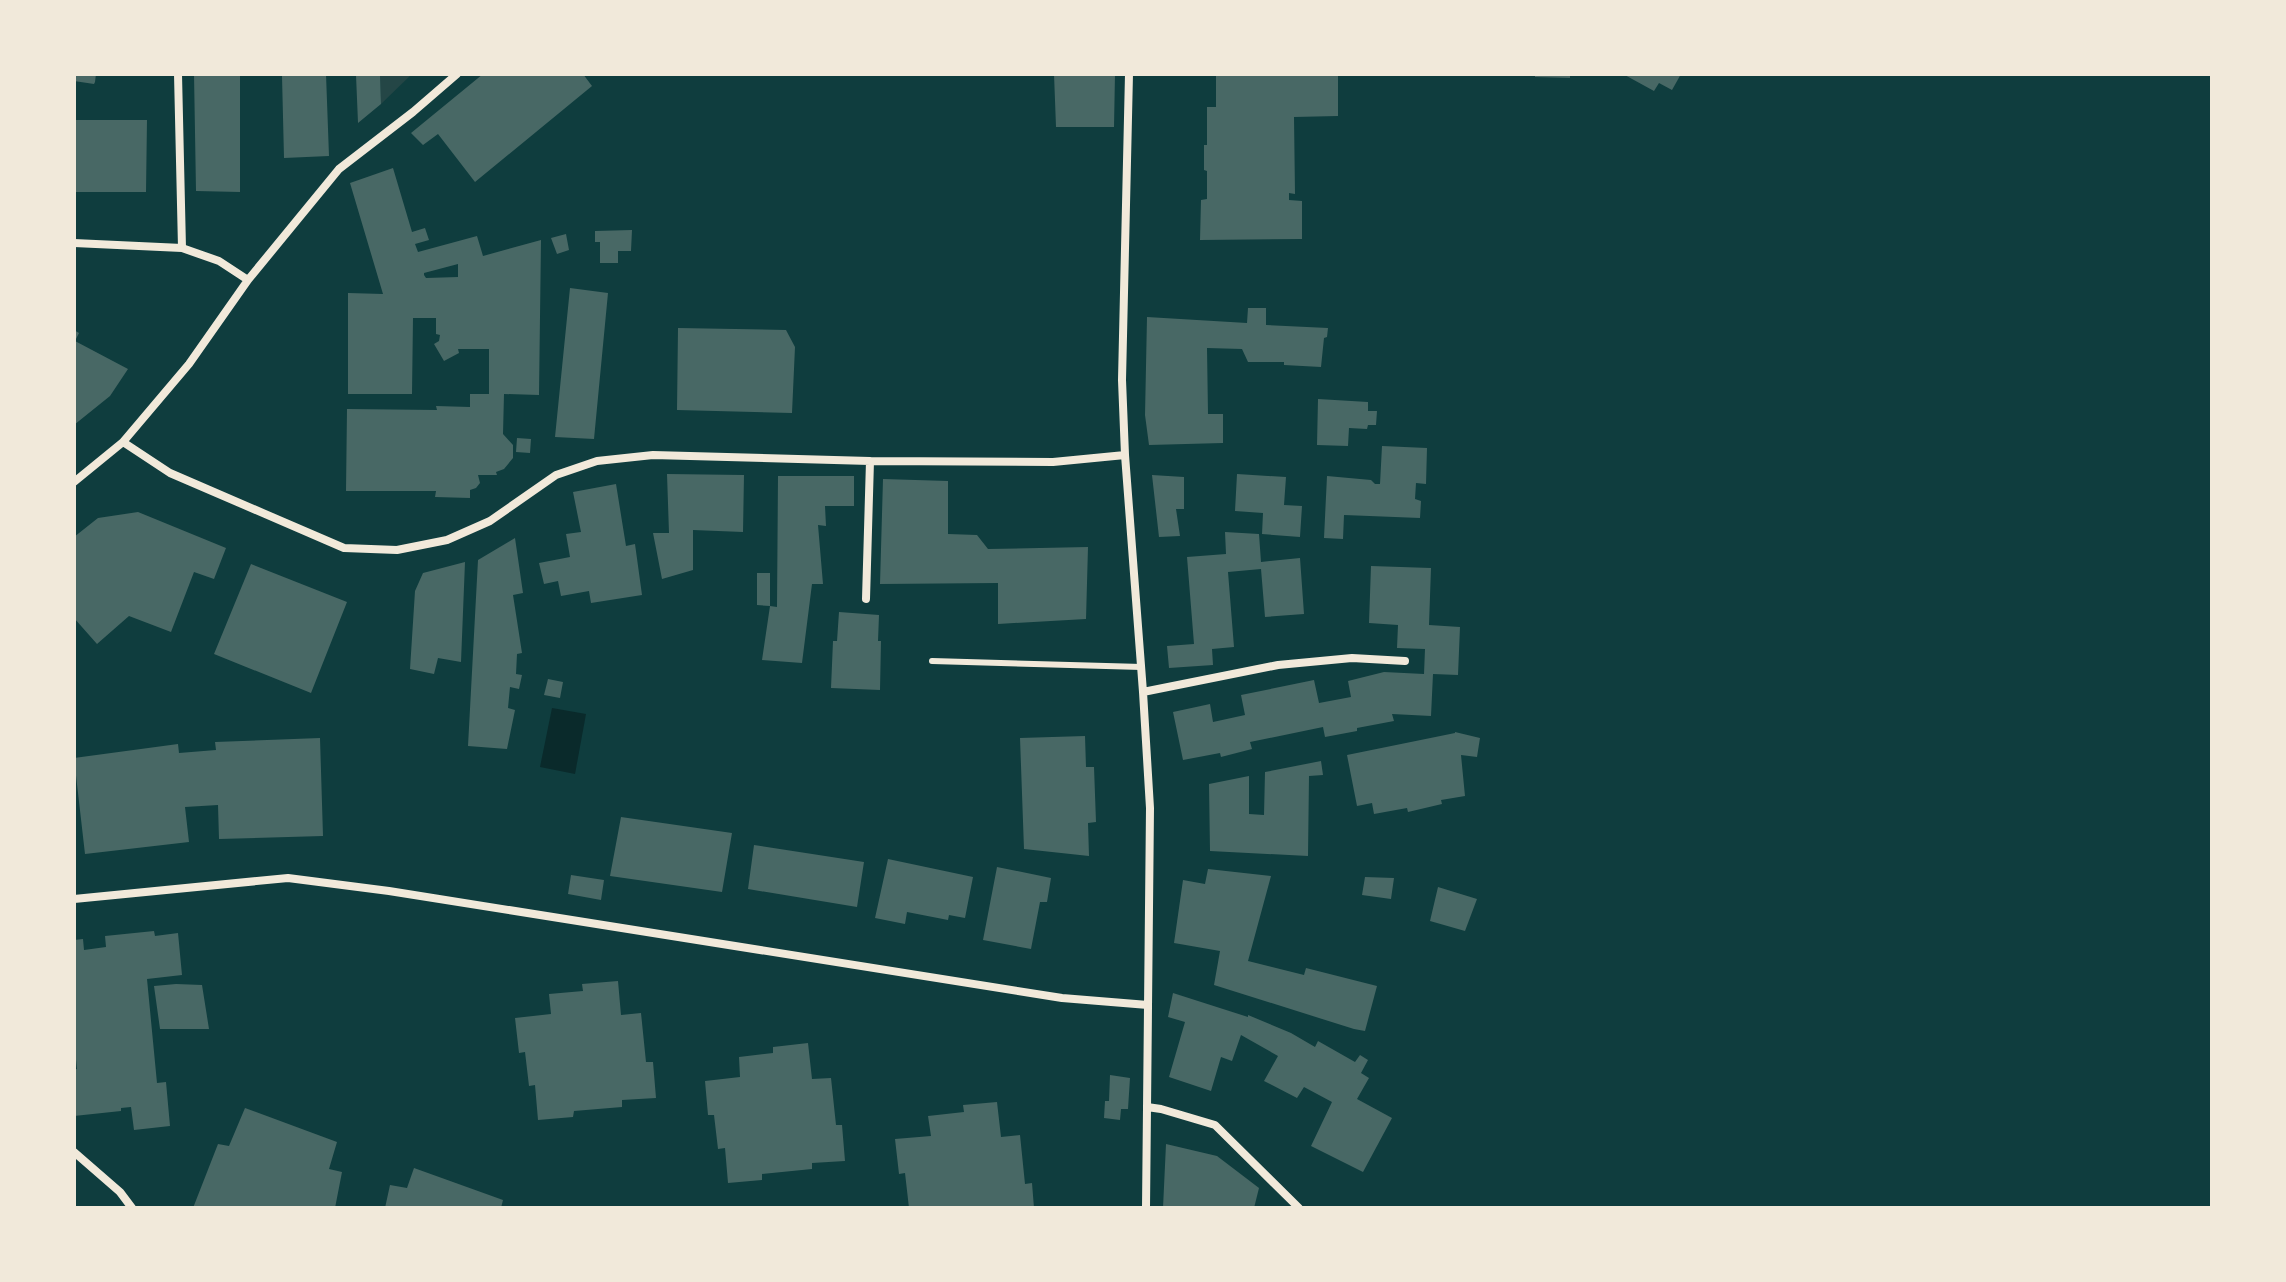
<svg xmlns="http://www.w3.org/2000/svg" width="2286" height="1282" viewBox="0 0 2286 1282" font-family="'Titillium Web',sans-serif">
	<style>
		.green { fill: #244646 }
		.water { fill: #0a2a2b }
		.building { fill: #486865; fill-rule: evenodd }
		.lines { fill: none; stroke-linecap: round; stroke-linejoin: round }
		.service { stroke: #f1e9da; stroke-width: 6 }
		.minor { stroke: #f1e9da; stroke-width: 8 }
	</style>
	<rect width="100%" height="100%" fill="#0f3d3e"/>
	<path class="green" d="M380 74H412L381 104Z"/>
	<path class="water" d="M552 708 586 714 575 774 540 767Z"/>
	<path class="building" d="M74 74H96L95 82 94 84 74 81Z
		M194 74H240V192L196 191Z
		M326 74 329 156 284 158 282 76Z
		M373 74H380L381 104 358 123 356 75Z
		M483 74H583L592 86 475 182 438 134 423 145 411 133Z
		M1054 74H1115L1114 127H1056Z
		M1216 74H1338V116L1294 117 1295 194 1289 193V200L1302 201V239L1200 240 1201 200 1207 199V171L1204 170V145H1207V107H1216Z
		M1535 74H1570V78L1535 77Z
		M1623 74H1681L1672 90 1659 83 1654 91Z
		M74 120H147L146 192H74Z
		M393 168 412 232 425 228 429 240 415 244 418 252 477 236 483 256 541 240 539 395 504 394 503 434 513 445V458L504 469 496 472 497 475H478L480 483 476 488 470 490V498L435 497 436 491H346L347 409 437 410 436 406 470 407V394H489V349H458L459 353 444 361 434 344 439 341 440 335 436 334V318H413L412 394H348V293L383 294 350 183ZM458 264V277L426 278 424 275V273Z
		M632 230 631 251H618V263H600V242H595V231Z
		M566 234 569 250 557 254 551 238Z
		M570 288 608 293 594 439 555 437Z
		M1248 308H1266V325L1328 328 1327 337 1324 338 1321 367 1284 365V362H1248L1242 349 1207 348 1208 414H1223V443L1149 445 1145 415 1147 317 1247 323Z
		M678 328 786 330 795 347 792 413 677 410Z
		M74 330 79 333 75 341 128 369 110 396 74 425Z
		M1318 399 1368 402V411H1377L1376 425H1368L1367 429 1349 428 1348 446 1317 445Z
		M517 438 531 439 530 453 516 452Z
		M1382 446 1427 448 1426 484 1416 483 1415 499 1421 501 1420 518 1344 515 1343 539 1324 538 1327 476 1371 480 1375 484H1380Z
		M667 474 744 475 743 532 693 530V570L662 579 653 533H669Z
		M1237 474 1286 477 1284 505 1302 506 1300 537 1262 534 1263 513 1235 511Z
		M1152 475 1184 477V509H1176L1180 536 1159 537Z
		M778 476H854V506H825L826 526 818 525 823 584H812L802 663 762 660 770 606 777 607Z
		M883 479 948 481V534L977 535 988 549 1088 547 1086 619 998 624V583L880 584Z
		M616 484 626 546 635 544 642 595 591 603 589 591 561 596 558 581 544 584 539 563 570 557 566 534 581 532 573 492Z
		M138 512 226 548 214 579 194 572 171 632 129 616 97 644 74 618V537L98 518Z
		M1225 532 1259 534 1261 562 1300 558 1304 614 1265 617 1261 569 1228 572 1234 647 1212 649 1213 665 1169 668 1167 646 1194 644 1187 557 1226 554Z
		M515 538 523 593 513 595 522 653 517 654 516 674 522 675 519 689 510 687 508 708 515 710 507 749 468 746 478 560Z
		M465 562 461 662 438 658 434 674 410 669 415 591 423 573Z
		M251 564 347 602 311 693 214 654Z
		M1371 566 1431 568 1429 625 1460 627 1458 675 1433 674 1431 716 1392 714 1394 721 1357 728V731L1325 737 1323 727 1250 742 1252 749 1221 757 1220 753 1183 760 1173 712 1210 704 1213 722 1245 715 1241 695 1314 680 1319 703 1351 697 1348 681 1384 672 1424 674 1425 649 1397 648 1398 625 1369 623Z
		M757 573H770V606L757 605Z
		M839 612 879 615 878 641H881L880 690 831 688 833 641H837Z
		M548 679 563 682 560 698 544 695Z
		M1455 732 1480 738 1477 757 1461 755 1465 796 1441 800 1442 804 1408 812 1407 808 1374 814 1372 803 1357 806 1347 755 1455 733Z
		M1085 736 1086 767H1094L1096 822 1088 823 1089 856 1024 849 1020 738Z
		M320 738 323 836 219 839 218 805 185 807 189 842 85 854 74 758 178 744 179 753 216 750 215 742Z
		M1321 761 1323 775 1309 776 1308 856 1210 851 1209 784 1249 776V814L1264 815 1265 772Z
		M621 817 732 833 722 892 610 876Z
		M754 845 864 862 857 907 748 889Z
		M888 859 973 877 965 918 949 915 948 920 907 912 905 924 875 918Z
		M997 867 1051 878 1047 902H1040L1031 949 983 940Z
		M1208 869 1271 876 1248 961 1304 975 1306 968 1377 986 1365 1031 1354 1029 1214 985 1220 951 1174 943 1183 880 1205 884Z
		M571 875 604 880 601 900 568 894Z
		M1365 877 1394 878 1391 899 1362 895Z
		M1438 887 1477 899 1465 931 1430 921Z
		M154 931 155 936 178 933 182 975 147 979 157 1083 166 1082 170 1126 134 1130 131 1107 121 1108V1111L74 1116V1070L77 1069 74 1041V940L83 939 84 950 106 947 105 936Z
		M618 981 621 1015 641 1013 646 1062H653L656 1098 622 1100V1107L574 1111 573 1117 538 1120 535 1085 529 1086 525 1052 519 1053 515 1018 551 1014 549 994 583 991 582 984Z
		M176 984 202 985 209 1029H160L154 986Z
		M1173 993 1248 1017V1015L1291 1033 1315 1047 1318 1041 1355 1062 1360 1055 1368 1060 1361 1073 1369 1078 1357 1099 1392 1118 1363 1172 1311 1146 1332 1102 1304 1087 1297 1098 1264 1081 1278 1056 1241 1035 1232 1061 1221 1057 1211 1091 1169 1077 1185 1022 1168 1017Z
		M808 1043 812 1079 831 1078 836 1125H842L845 1161 812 1163V1169L762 1174V1180L728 1183 725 1148 718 1149 714 1115H708L705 1081 740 1077 739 1057 773 1053V1047Z
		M1110 1075 1130 1078 1128 1109H1121L1120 1120 1104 1118 1105 1101H1109Z
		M997 1102 1001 1137 1020 1135 1025 1184 1032 1183 1034 1208H909L905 1173 899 1174 895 1139 931 1136 928 1116 964 1112 963 1105Z
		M245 1108 337 1142 329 1169 342 1172 335 1208H193L218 1144 229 1146Z
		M1166 1144 1217 1156 1259 1188 1254 1208H1163Z
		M414 1168 503 1200 501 1208H385L390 1185 407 1188Z"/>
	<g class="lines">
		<path class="service" d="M932 661 1142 667"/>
		<path class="minor" d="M178 74 182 248
			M1129 74 1122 380 1125 455 1143 692 1150 808 1146 1208
			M74 243 182 248 219 261 248 280
			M123 442 170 473 344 548 397 550 447 540 490 521 556 475 597 461 653 455 870 461 1053 462 1125 455
			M74 482 123 442 189 364 248 280 339 169 413 112 457 74
			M866 599 870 461
			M1143 692 1278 665 1352 658 1405 661
			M74 899 288 878 389 891 1062 998 1148 1005
			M1147 1107 1161 1109 1215 1125 1299 1208
			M74 1152 120 1192 132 1208"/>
	</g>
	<rect width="2286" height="1282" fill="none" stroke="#f1e9da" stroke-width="152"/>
</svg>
